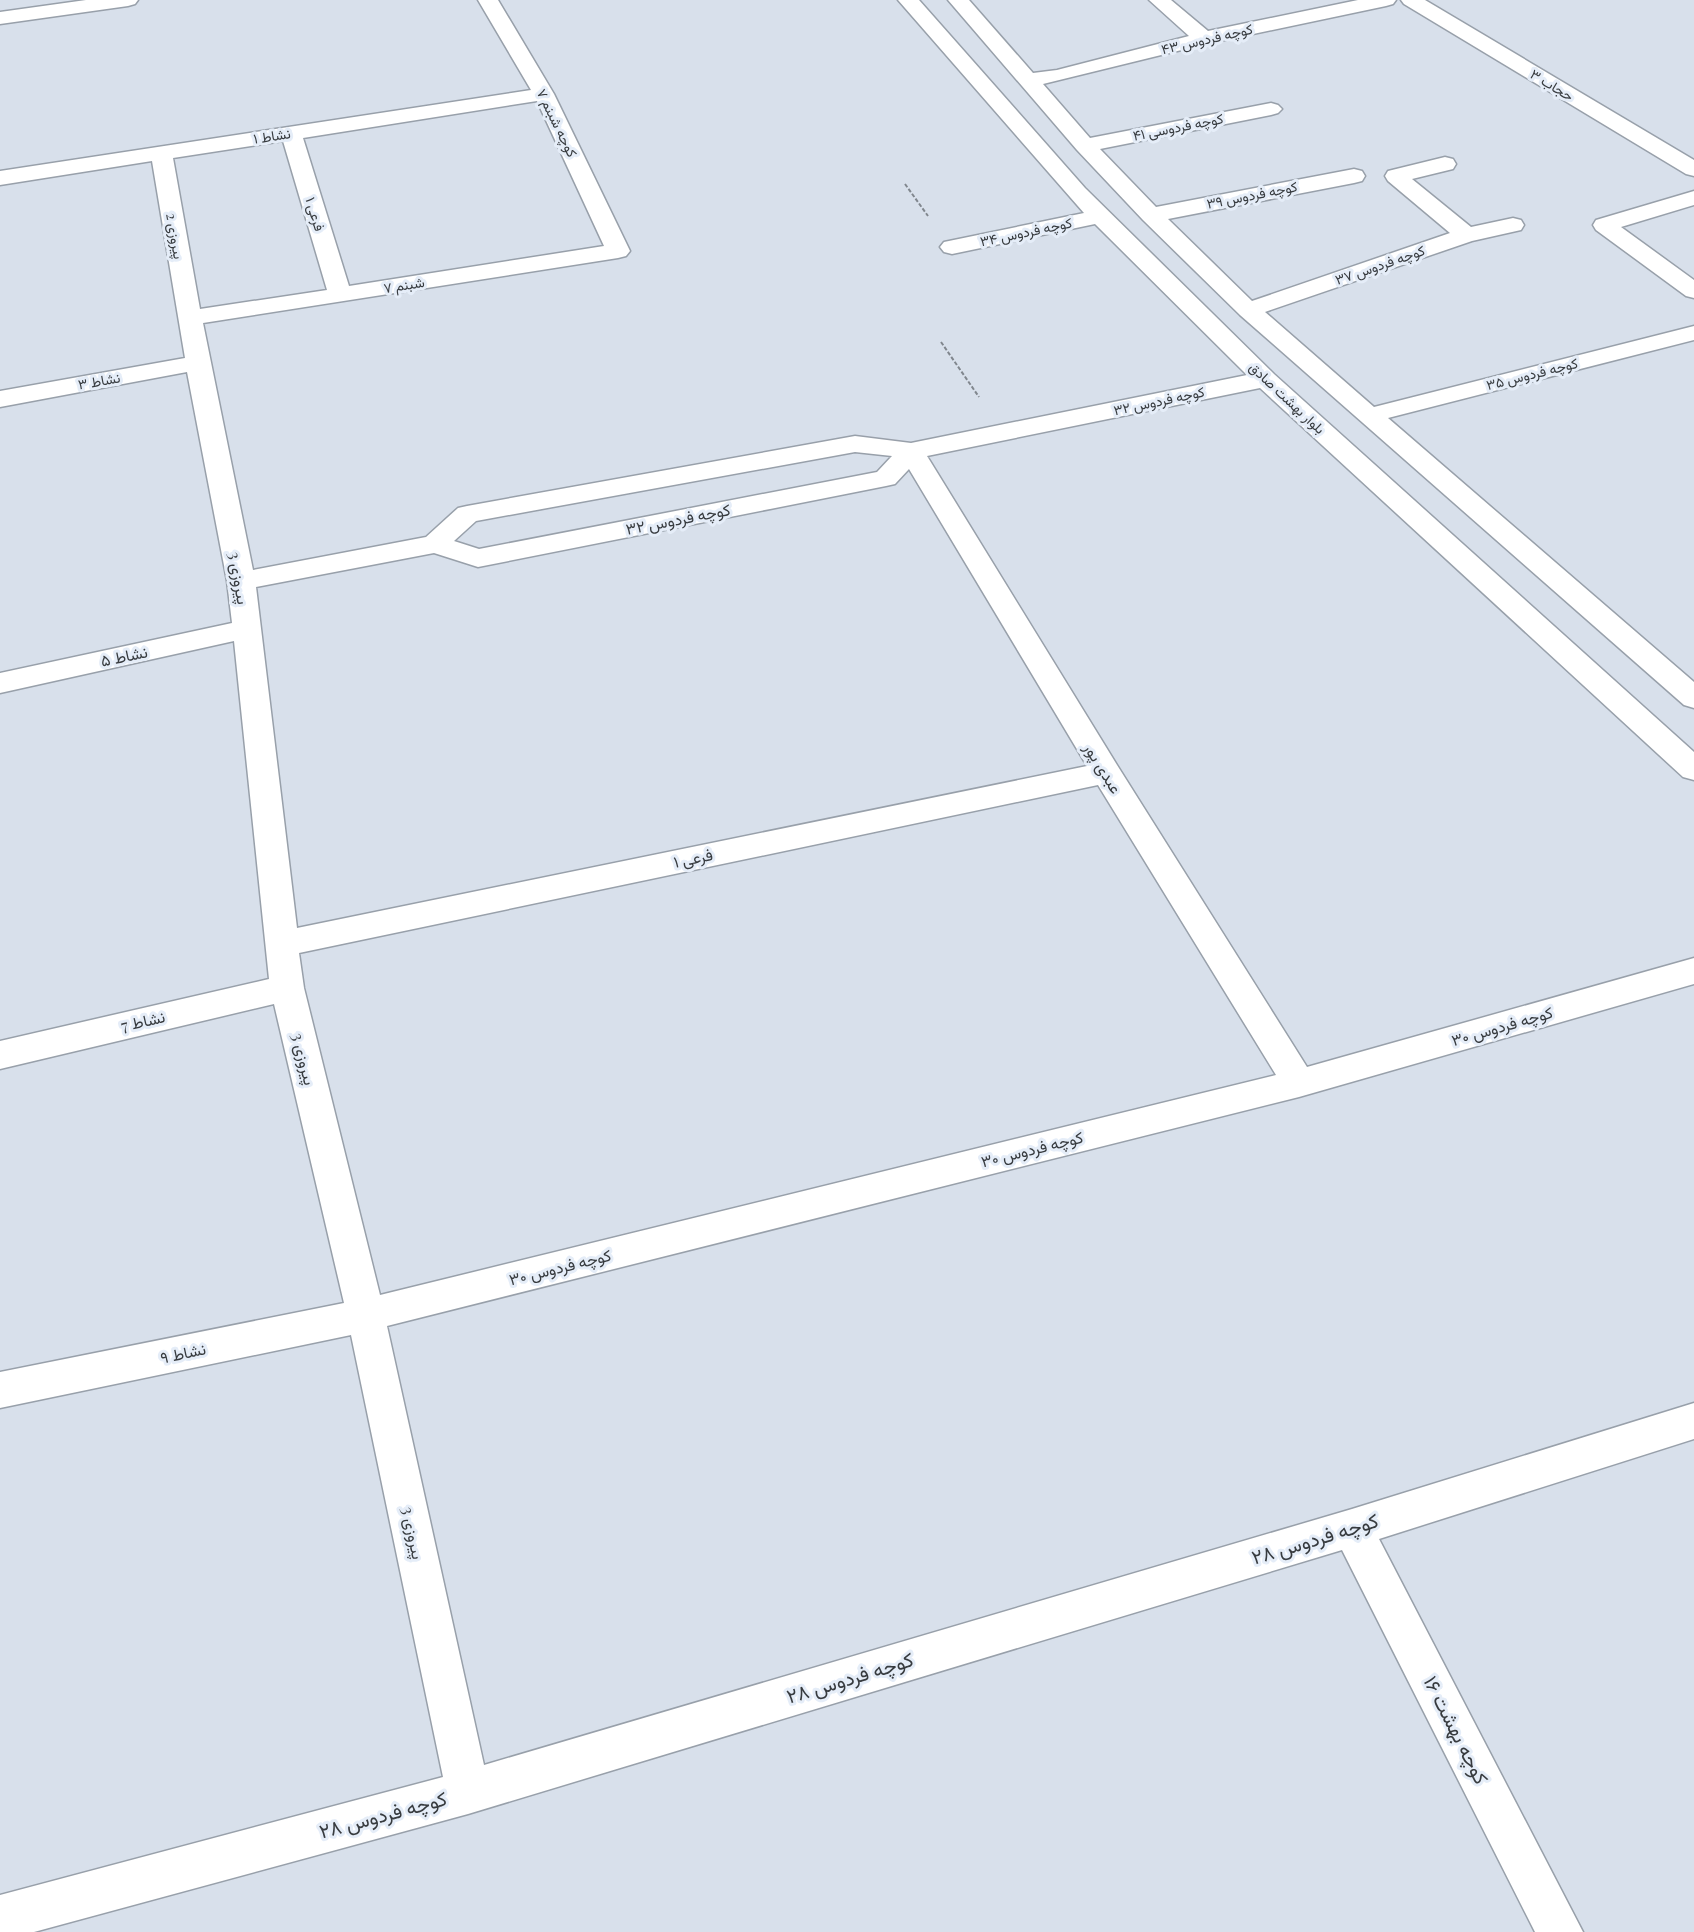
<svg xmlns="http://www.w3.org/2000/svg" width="1694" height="1932" viewBox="0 0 1694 1932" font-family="'Playfair Display',Vazirmatn,serif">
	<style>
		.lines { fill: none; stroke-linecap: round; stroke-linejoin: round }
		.minor-casing { stroke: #98a0aa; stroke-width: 3 }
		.path { stroke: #81878e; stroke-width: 2; stroke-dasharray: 4 2; stroke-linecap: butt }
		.minor { fill: #fff; fill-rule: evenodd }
		.labels { text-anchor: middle; stroke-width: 6; stroke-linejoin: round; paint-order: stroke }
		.far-street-label { font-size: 14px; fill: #373b3f; stroke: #e5edf8 }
		.street-label { font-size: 16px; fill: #373b3f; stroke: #e5edf8 }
		.near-street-label { font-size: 20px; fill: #373b3f; stroke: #e5edf8 }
	</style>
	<rect width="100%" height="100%" fill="#d8e0eb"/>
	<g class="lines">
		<g class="minor-casing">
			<path id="minor" d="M86 0H138L135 4 128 6 0 24V12Z
				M478 0H498L554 94 630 251 626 256 618 258 203 323 253 570 426 537 458 508 467 506 855 436 911 443 1247 375 1095 224 952 254 944 252 940 247 944 242 1084 213 898 0H919L1085 188 1274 374 1694 752V780L1683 777 1260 388 927 456 1117 765 1307 1067 1694 958V984L1299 1097 387 1326 484 1765 1352 1509 1694 1403V1439L1379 1539 1583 1932H1535L1342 1550 468 1814 34 1932H0V1895L443 1777 351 1335 0 1408V1372L344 1303 274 1004 0 1069V1041L269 979 234 641 0 693V673L232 623 227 581 187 372 0 407V391L185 358 152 161 0 185V171L531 90ZM537 101 604 246 349 286 303 138ZM283 141 327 290 200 309 173 158ZM855 452 892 456 877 472 479 549 454 541 476 521ZM909 469 1087 766 297 928 256 587 434 553 478 567 886 486 895 484ZM1098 785 1276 1075 380 1295 304 988 299 953Z
				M948 0H969L1033 73 1057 70 1189 36 1149 0H1171L1208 31 1358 0H1396L1393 4 1386 6 1206 44 1043 84 1090 138 1271 103 1278 105 1282 109 1278 113 1271 115 1100 149 1156 207 1354 169 1362 171 1365 176 1362 181 1354 183 1168 219 1252 301 1450 233 1388 181 1385 176 1388 171 1445 157 1453 159 1456 164 1453 169 1412 179 1471 227 1513 218 1521 220 1524 225 1521 230 1472 241 1265 312 1374 407 1694 326V340L1388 418 1694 682V708L1684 705 1240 315 1143 220 1077 150Z
				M1401 0H1425L1694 160V176L1686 174 1404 4Z
				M1694 191V205L1621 227 1694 280V298L1686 296 1596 230 1593 225 1596 220Z"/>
		</g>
		<path class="path" d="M905 184 928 216
			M941 342 979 397"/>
		<use href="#minor" class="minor"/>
	</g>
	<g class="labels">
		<g class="far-street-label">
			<text transform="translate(1207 39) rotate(-13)" y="5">کوچه فردوس ۴۳</text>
			<text transform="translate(1552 85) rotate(31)" y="5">حجاب ۳</text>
			<text transform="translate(557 123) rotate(64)" y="5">کوچه شبنم ۷</text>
			<text transform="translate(1178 127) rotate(-11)" y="5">کوچه فردوسی ۴۱</text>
			<text transform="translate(272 136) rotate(-9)" y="5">نشاط ۱</text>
			<text transform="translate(1252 195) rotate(-11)" y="5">کوچه فردوس ۳۹</text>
			<text transform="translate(315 214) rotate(73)" y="5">فرعی ۱</text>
			<text transform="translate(1026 232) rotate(-12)" y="5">کوچه فردوس ۳۴</text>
			<text transform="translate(175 236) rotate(80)" y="5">پیروزی 2</text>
			<text transform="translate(1380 265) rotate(-19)" y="5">کوچه فردوس ۳۷</text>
			<text transform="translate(404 285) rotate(-9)" y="5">شبنم ۷</text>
			<text transform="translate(1532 374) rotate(-14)" y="5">کوچه فردوس ۳۵</text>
			<text transform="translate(99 381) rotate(-10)" y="5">نشاط ۳</text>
			<text transform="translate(1287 398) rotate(43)" y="5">بلوار بهشت صادق</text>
			<text transform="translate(1159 401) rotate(-12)" y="5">کوچه فردوس ۳۲</text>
		</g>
		<g class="street-label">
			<text transform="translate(678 519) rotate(-11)" y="6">کوچه فردوس ۳۲</text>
			<text transform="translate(239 578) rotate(80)" y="6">پیروزی 3</text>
			<text transform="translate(124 656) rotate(-12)" y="6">نشاط ۵</text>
			<text transform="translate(1103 768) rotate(58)" y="6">عبدی پور</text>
			<text transform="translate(693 858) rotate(-12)" y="6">فرعی ۱</text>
			<text transform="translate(143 1021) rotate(-13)" y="6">نشاط 7</text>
			<text transform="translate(1502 1026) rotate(-16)" y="6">کوچه فردوس ۳۰</text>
			<text transform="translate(304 1059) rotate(76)" y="6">پیروزی 3</text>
			<text transform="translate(1032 1149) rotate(-14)" y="6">کوچه فردوس ۳۰</text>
			<text transform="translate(560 1267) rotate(-14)" y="6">کوچه فردوس ۳۰</text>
			<text transform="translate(183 1353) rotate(-12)" y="6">نشاط ۹</text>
			<text transform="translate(413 1533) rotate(78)" y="6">پیروزی 3</text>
		</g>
		<g class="near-street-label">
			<text transform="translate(1315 1539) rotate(-17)" y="7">کوچه فردوس ۲۸</text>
			<text transform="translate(850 1678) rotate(-17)" y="7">کوچه فردوس ۲۸</text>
			<text transform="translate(1456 1730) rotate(63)" y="7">کوچه بهشت ۱۶</text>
			<text transform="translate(383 1815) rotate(-15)" y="7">کوچه فردوس ۲۸</text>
		</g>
	</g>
</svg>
